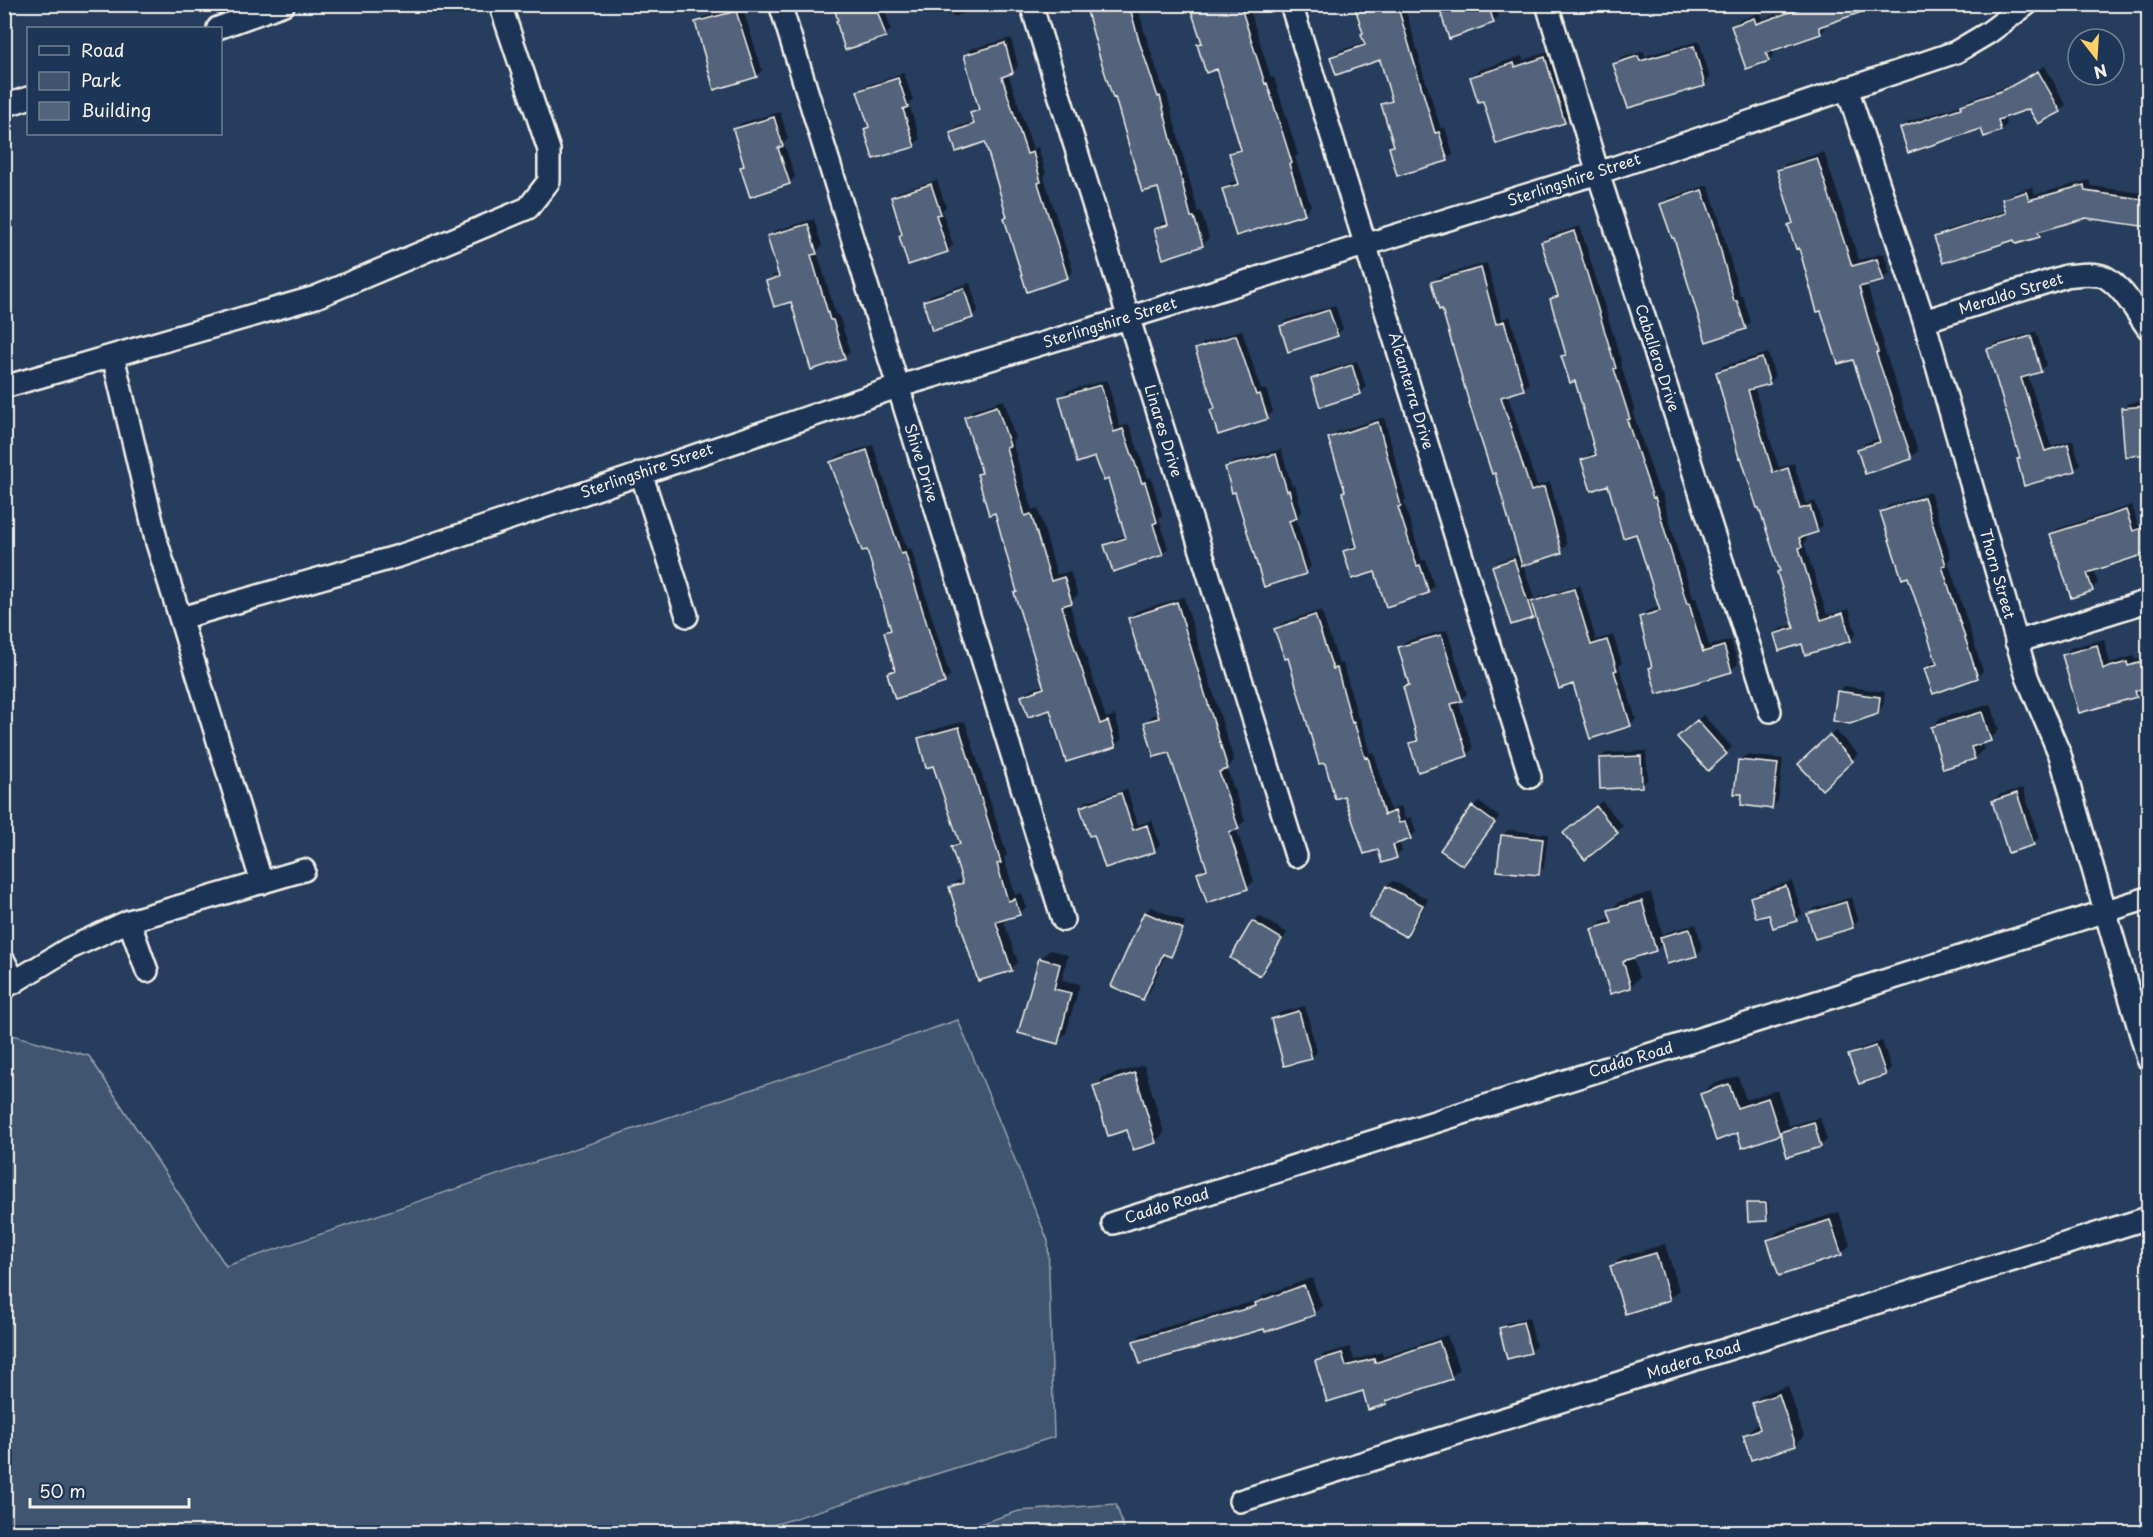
<svg xmlns="http://www.w3.org/2000/svg" width="2153" height="1537" viewBox="0 0 2153 1537" font-family="'Playpen Sans',sans-serif">
	<style>
		.green { fill: #40546f; stroke: #9aa2ac; stroke-width: 1.5 }
		.shadow { fill: #0007 }
		.building { fill: #52647b; stroke: #f4f1e8; stroke-width: 1.5 }
		.lines { fill: none; stroke-linecap: round; stroke-linejoin: round }
		.minor-casing { stroke: #f4f1e8; stroke-width: 26 }
		.minor { stroke: #1d3557; stroke-width: 21 }
		.labels { text-anchor: middle; stroke-width: 5; stroke-linejoin: round; paint-order: stroke }
		.street-label { font-size: 15px; fill: #f4f1e8; stroke: #1d3557 }
	</style>
	<rect width="100%" height="100%" fill="#263d5d"/>
	<filter id="ink" filterUnits="userSpaceOnUse"><feTurbulence type="fractalNoise" baseFrequency=".0167" numOctaves="2"/><feDisplacementMap in="SourceGraphic" scale="12" xChannelSelector="R" yChannelSelector="G"/><feConvolveMatrix kernelMatrix="1 2 1 2 8 2 1 2 1" color-interpolation-filters="sRGB"/></filter>
	<g filter="url(#ink)">
		<path class="green" d="M958 1020 1048 1241 1054 1437 751 1532H5V1033L89 1056 226 1266Z
			M1116 1504 1125 1532H955L1019 1511Z"/>
		<path class="shadow" d="M834 4H883L891 30 885 35 837 22 839 20Z
			M949 4H993L953 17Z
			M1087 4H1137L1145 34 1164 91H1166L1198 212 1201 211 1209 238 1202 245 1156 230 1162 223 1169 221 1159 186 1116 95Z
			M1191 4H1248L1271 78 1274 77 1298 155 1295 157 1311 206 1304 213 1223 190 1230 183 1240 180 1231 154 1241 146 1218 67 1199 45 1203 41Z
			M1356 4H1406L1405 8 1420 59 1419 60 1441 129 1445 127 1453 154 1447 160 1390 148 1395 143 1383 105 1393 98 1381 58 1332 57 1338 51 1365 42 1364 32Z
			M1449 4H1495L1499 16 1493 22 1443 14 1450 8Z
			M1598 4H1620L1600 11Z
			M1805 4H1879L1825 23 1826 27 1821 33 1772 49 1774 54 1768 60 1733 26 1739 20 1760 13 1762 19Z
			M742 6 762 70 756 76 697 23 703 17Z
			M1011 38 1018 66 1013 72 1008 73 1033 149 1038 147 1046 174 1044 177 1073 271 1067 277 1009 216 986 140 952 133 957 127 975 121 972 113 980 107 965 55 971 49Z
			M1699 41 1710 78 1704 84 1615 64 1621 58 1644 51 1645 56Z
			M1553 50 1572 114 1564 122 1484 99 1471 78 1479 70 1522 56 1523 60Z
			M2045 66 2066 105 2060 111 2030 107 2004 117 2007 124 2001 130 1985 135 1982 127 1902 128 1908 122 1964 104 1968 100 2011 85Z
			M904 73 913 100 909 104 920 139 914 145 866 129 870 125 859 91 865 86Z
			M780 112 788 139 784 143 795 177 789 183 742 168 745 165 735 129 741 123Z
			M1824 152 1859 260 1884 253 1890 273 1883 279 1867 284 1884 344 1883 345 1918 451 1911 458 1859 450 1865 443 1880 438 1854 358 1790 225 1794 220 1779 171 1785 164Z
			M937 180 946 207 942 210 953 245 947 251 903 233 892 198 898 192Z
			M2089 180 2091 186 2148 194V225L2086 217 2045 229 2039 235 2015 238H1936L1942 232 2007 210 2004 200 2009 194 2032 187 2035 195Z
			M1708 185 1719 218 1740 296H1743L1751 322 1745 328 1675 236 1662 204 1668 198Z
			M814 219 822 246 817 251 836 315H839L850 352 844 358 792 300 768 281 774 275 780 274 769 237 774 231Z
			M1580 226 1621 360 1620 362 1635 411 1633 413 1659 492H1662L1676 545 1693 598H1696L1709 646 1731 640 1738 664 1731 670 1651 668 1653 665 1641 618 1647 611 1661 607 1637 532 1609 483 1583 461 1589 454 1597 452 1576 379 1563 357 1567 353 1552 299 1558 293 1542 242 1549 236Z
			M1487 263 1502 319 1510 316 1529 383 1523 389 1507 393 1537 486 1550 482 1567 545 1561 551 1523 564 1535 601 1539 597 1580 585 1596 640 1613 635 1622 663 1619 666 1636 719 1630 724 1573 683 1536 613 1533 617 1512 623 1494 566 1499 561 1521 554 1433 282 1439 276Z
			M970 283 978 311 972 317 925 301 931 295Z
			M1335 305 1343 329 1337 334 1281 326 1287 320Z
			M1242 330 1261 390 1266 389 1273 412 1267 417 1212 411 1216 406 1197 349 1203 343Z
			M2036 331 2046 365 2040 370 2027 374 2051 446 2073 440 2080 464 2074 470 2018 459 2021 456 1989 349 1995 344 2028 334 2038 369H2042L2031 333Z
			M1768 353 1775 377 1769 383 1754 387 1779 468 1794 463 1806 504 1815 501 1823 525 1817 530 1806 534 1807 540 1804 543 1827 615 1849 609 1856 634 1850 640 1803 642 1775 634 1781 628 1795 624 1779 572 1781 570 1717 372 1723 366Z
			M1357 361 1366 387 1360 393 1313 379 1319 373Z
			M1107 380 1120 427 1129 424 1148 478 1151 477 1162 515 1159 518 1168 548 1162 554 1106 545 1112 540 1126 535 1109 477 1061 397 1067 391Z
			M1004 400 1015 438 1012 441 1032 510 1038 508 1057 575 1070 571 1078 595 1069 602 1080 639 1106 718 1115 715 1122 739 1116 745 1067 761 1051 708 1022 697 1029 690 1045 685 1015 593 1018 590 996 511 979 474 983 471 966 417 973 410Z
			M2148 401V453L2126 455 2122 409 2128 403Z
			M1384 417 1406 499 1404 502 1422 561 1426 560 1434 586 1428 592 1376 570 1345 552 1351 546 1358 544 1346 490 1330 438 1336 432Z
			M873 445 907 549 911 548 950 676 944 682 888 673 896 667 885 633 891 627 868 548 832 462 838 456Z
			M1281 449 1292 486 1295 485 1302 511 1296 518 1311 567 1305 572 1236 490 1227 468 1233 462Z
			M1930 492 1951 557 1948 561 1983 671 1977 677 1925 669 1931 663 1938 661 1909 575 1882 512 1888 506Z
			M2132 505 2138 526 2148 523V552L2094 569 2098 583 2092 589 2072 596 2052 535 2057 529Z
			M1184 597 1234 761 1227 769 1245 821 1236 828 1254 881 1247 888 1198 873 1207 866 1170 751 1146 722 1153 715 1159 713 1129 618 1136 611Z
			M1321 610 1339 664 1343 663 1358 718 1360 717 1370 753 1374 752 1390 810 1401 806 1405 819 1411 817 1416 832 1410 838 1399 842 1402 851 1396 856 1379 848 1345 794 1289 656 1276 629 1282 623Z
			M1447 630 1467 694 1458 701 1473 749 1467 755 1411 744 1419 737 1404 688 1410 682 1400 647 1406 641Z
			M2104 639 2110 663 2134 656 2135 660 2148 656V685L2143 687 2136 695 2064 655 2071 648Z
			M1844 686 1885 692 1883 706 1877 713 1838 692Z
			M1991 704 1999 730 1990 740 1981 742 1984 749 1974 758 1932 727 1941 718Z
			M1703 715 1732 747 1726 753 1685 731Z
			M965 721 1007 855 1004 858 1015 895 1022 893 1026 907 1019 914 1003 919 1018 962 1011 969 951 888 957 881 963 879 952 847 960 840 934 764 920 739 926 732Z
			M1836 731 1858 754 1822 788 1800 764Z
			M1646 751 1648 779 1642 785 1600 759 1606 753Z
			M1746 755 1783 759 1778 801 1772 807 1740 760Z
			M2023 788 2039 838 2033 844 1993 801 1999 795Z
			M1127 789 1138 825 1152 820 1160 845 1154 850 1095 833 1081 807 1087 801Z
			M1602 801 1623 826 1586 858 1571 828Z
			M1479 802 1499 817 1468 859 1473 807Z
			M1508 830 1548 834 1544 867 1538 873 1502 836Z
			M1393 881 1428 899 1412 929 1406 935 1387 886Z
			M1792 881 1802 914 1796 919 1770 913 1752 898 1757 892Z
			M1651 892 1663 936 1667 932 1696 924 1702 949 1697 955 1663 943 1656 950 1633 956 1639 978 1630 987 1593 930 1602 921 1612 917 1610 911 1619 902Z
			M1852 897 1858 921 1853 926 1809 914 1815 908Z
			M1151 907 1185 922 1172 950H1175L1170 955 1166 953 1149 993 1143 998 1146 913Z
			M1259 916 1287 933 1265 968 1260 974 1253 922Z
			M1050 950 1068 955 1062 980 1080 984 1066 1033 1057 1042 1040 959Z
			M1305 1006 1317 1052 1311 1058 1273 1019 1279 1013Z
			M1882 1041 1891 1068 1885 1074 1850 1056 1856 1050Z
			M1144 1065 1164 1133 1155 1142 1128 1128 1095 1086 1104 1077Z
			M1738 1076 1746 1100 1777 1090 1789 1126 1820 1117 1827 1140 1821 1146 1788 1155 1781 1132 1780 1134 1702 1094 1711 1085Z
			M1768 1201 1769 1217 1766 1219 1749 1204 1751 1202Z
			M1839 1212 1850 1245 1841 1254 1769 1241 1778 1232Z
			M1665 1244 1679 1290 1670 1299 1612 1267 1621 1257Z
			M1312 1278 1322 1306 1314 1313 1265 1327 1135 1342 1142 1334 1259 1300 1264 1295Z
			M1529 1317 1536 1346 1530 1352 1501 1329 1507 1323Z
			M1447 1335 1459 1370 1451 1377 1391 1398 1386 1403 1317 1362 1324 1354 1350 1347 1354 1360 1382 1352 1383 1357Z
			M1788 1386 1804 1436 1795 1445 1745 1435 1754 1426 1760 1424 1754 1403 1763 1394Z"/>
		<path class="building" d="M833 4H875L886 37 845 50 836 21H838Z
			M1085 4H1129L1139 41 1158 97 1160 96 1191 217H1194L1203 246 1163 259 1154 229 1168 225 1158 188 1142 192 1115 97 1113 98 1099 55Z
			M1189 4H1240L1265 84 1267 83 1292 163 1289 164 1305 214 1236 236 1222 189 1239 184 1229 153 1241 150 1217 69 1206 73 1197 44 1202 43Z
			M1354 4H1397L1435 133 1439 132 1448 161 1397 176 1389 147 1394 146 1381 104 1392 101 1380 60 1336 75 1330 57 1365 45 1361 34 1363 33Z
			M1469 4H1488L1494 23 1449 39 1441 14Z
			M1813 4H1876V7L1819 27 1821 34 1766 53 1769 61 1746 69 1731 26 1754 18 1756 24Z
			M736 11 757 77 714 90 695 22Z
			M1005 43 1013 73 1002 77 1027 154 1033 152 1041 182 1038 183 1068 278 1027 292 1004 218 1007 217 985 142 956 152 950 133 974 124 970 113 979 110 964 55Z
			M1694 46 1705 86 1628 108 1613 64 1638 56 1640 61Z
			M1545 57 1565 123 1496 144 1483 101 1478 102 1470 77 1514 63 1515 67Z
			M2038 71 2061 112 2038 124 2029 109 1998 120 2001 131 1984 137 1981 129 1908 153 1900 128 1961 108V105L2004 90Z
			M898 78 908 107 903 109 915 147 873 159 864 129 869 127 857 91Z
			M774 117 783 146 778 148 790 184 750 197 740 167 744 166 733 129Z
			M1817 158 1852 266 1877 259 1884 281 1859 287 1878 352 1876 353 1912 459 1865 474 1857 449 1880 442 1853 360 1838 364 1821 311 1817 312 1799 248 1796 249 1788 225 1793 223 1777 170Z
			M931 184 941 214 936 215 948 252 908 265 899 236 902 234 891 197Z
			M2084 185 2085 191 2148 200V227L2086 218 2038 232 2040 237 2016 244 2014 240 1943 263 1934 237 2006 213 2002 199 2026 192 2029 200Z
			M1702 190 1714 224 1734 301H1737L1746 329 1706 342 1674 238H1672L1660 204Z
			M808 224 817 254 811 255 830 320H833L845 359 811 370 791 302 774 307 766 281 779 277 767 236Z
			M1574 231 1616 368 1614 369 1630 419 1627 420 1653 498 1655 497 1671 552 1687 604 1689 603 1703 652 1724 646 1732 672 1657 694 1649 668 1652 667 1639 617 1660 611 1636 534 1623 538 1608 485 1591 491 1581 460 1596 455 1575 381 1570 383 1561 356 1566 355 1550 299 1558 296 1541 242Z
			M1481 268 1496 324 1504 321 1524 390 1501 397 1531 491 1544 487 1562 553 1522 566 1495 473 1492 474 1470 406 1442 309 1439 310 1431 282Z
			M964 288 973 318 932 331 923 301Z
			M1329 310 1338 336 1288 352 1280 326Z
			M1236 335 1256 395 1260 394 1268 419 1218 435 1210 410 1215 408 1195 349Z
			M2031 336 2041 372 2021 378 2045 451 2068 444 2075 471 2024 486 2017 459 2020 458 1987 349Z
			M1762 358 1770 384 1748 390 1773 473 1788 468 1800 509 1810 506 1818 532 1799 538 1802 547 1799 548 1821 620 1843 613 1851 641 1805 655 1802 644 1779 651 1774 634 1794 628 1777 572 1780 571 1759 508H1757L1741 457 1739 458 1716 372Z
			M1352 365 1361 394 1320 407 1311 379Z
			M1101 385 1114 432 1123 429 1142 483 1145 482 1157 522 1153 524 1163 555 1113 572 1104 545 1126 538 1108 479 1104 481 1095 457 1077 463 1059 397Z
			M997 406 1010 446 1006 447 1025 516 1031 514 1051 581 1064 577 1072 603 1062 606 1074 646 1100 724 1108 721 1116 747 1066 762 1050 710 1028 717 1021 696 1044 688 1014 593 1017 592 995 513 989 515 977 474 982 473 964 417Z
			M2148 406V454L2125 457 2121 408Z
			M1378 422 1401 506 1398 507 1417 566 1420 565 1429 593 1386 607 1375 572 1352 579 1343 551 1357 547 1342 492 1345 491 1328 438Z
			M867 450 901 554 905 553 945 683 895 699 887 673 895 670 884 632 891 630 867 550 862 551 830 462Z
			M1276 454 1287 491 1289 490 1297 518 1289 521 1306 574 1264 587 1235 492 1232 493 1225 467Z
			M1924 497 1946 565 1942 566 1978 678 1933 694 1924 669 1937 664 1908 577 1902 579 1880 512Z
			M2126 510 2133 531 2148 526V553L2087 573 2093 591 2071 598 2050 534Z
			M1514 559 1533 618 1511 625 1492 566Z
			M1574 589 1591 645 1607 640 1617 670 1614 671 1631 726 1590 739 1573 684 1559 689 1531 602Z
			M1177 602 1228 769 1219 772 1239 829 1229 832 1248 889 1207 903 1197 873 1207 869 1169 753 1154 757 1144 722 1159 718 1128 618Z
			M1315 615 1333 669 1337 668 1352 723 1354 722 1365 758 1368 757 1384 815 1395 811 1399 823 1405 822 1411 839 1393 845 1397 858 1382 863 1378 850 1364 854 1344 796 1335 799 1325 763 1319 764 1288 658 1285 659 1274 629Z
			M1441 635 1462 701 1451 704 1468 756 1418 772 1409 743 1418 741 1403 687 1409 685 1398 647Z
			M2097 645 2103 669 2127 662 2128 666 2148 660V687L2135 691 2137 697 2079 713 2062 655Z
			M1837 691 1880 697 1878 714 1850 724 1833 721Z
			M1982 712 1991 741 1971 747 1975 759 1943 769 1931 727Z
			M1697 720 1727 754 1708 771 1677 737Z
			M959 727 1001 863 997 864 1008 901 1015 899 1020 915 996 922 1012 971 978 981 949 887 963 883 951 847 960 844 933 766 926 768 918 738Z
			M1829 735 1853 761 1822 790 1798 764Z
			M1641 756 1642 787 1600 789 1599 758Z
			M1738 760 1778 764 1772 809 1741 805 1742 794H1734Z
			M1121 793 1133 830 1147 825 1155 852 1105 868 1094 835 1089 836 1080 807Z
			M2017 793 2034 845 2008 853 1992 801Z
			M1472 806 1495 823 1463 866 1440 850Z
			M1596 806 1618 833 1585 860 1563 833Z
			M1501 835 1543 839 1539 875 1497 871Z
			M1386 886 1423 905 1406 937 1369 917Z
			M1786 886 1797 921 1773 928 1769 915 1756 918 1750 897Z
			M1642 901 1656 951 1623 961 1631 988 1610 994 1591 929 1612 923 1608 910Z
			M1846 902 1853 928 1815 939 1807 914Z
			M1144 912 1183 929 1171 957 1163 954 1143 1000 1111 986Z
			M1252 921 1282 939 1260 976 1230 958Z
			M1690 929 1697 956 1667 964 1660 937Z
			M1039 958 1060 964 1054 989 1071 993 1058 1044 1018 1033Z
			M1299 1011 1312 1059 1284 1066 1271 1019Z
			M1876 1046 1886 1075 1859 1084 1848 1055Z
			M1135 1073 1156 1143 1133 1150 1127 1130 1108 1136 1093 1086Z
			M1729 1084 1737 1108 1768 1098 1780 1135 1742 1148 1737 1133 1716 1141 1700 1094Z
			M1814 1122 1821 1147 1787 1157 1780 1132Z
			M1747 1203H1766L1767 1221 1748 1222Z
			M1830 1220 1842 1255 1779 1276 1767 1240Z
			M1656 1253 1670 1300 1625 1314 1610 1266Z
			M1304 1285 1315 1315 1265 1332 1264 1329 1140 1364 1133 1341 1256 1306 1255 1303Z
			M1523 1322 1531 1353 1507 1359 1499 1328Z
			M1439 1341 1452 1379 1386 1401 1387 1404 1368 1410 1363 1391 1327 1402 1315 1361 1342 1353 1346 1366 1374 1359 1375 1363Z
			M1779 1394 1796 1446 1751 1460 1743 1435 1760 1429 1752 1403Z"/>
		<g class="lines">
			<g class="minor-casing">
				<path id="minor" d="M780 4 1063 920
					M1031 4 1296 856
					M1291 4 1530 777
					M1547 4 1598 173 1770 711
					M218 28 284 4
					M1847 88 1924 321 2027 677 2060 755 2148 1059
					M4 106 28 98
					M1924 321 2066 276C2077 275 2094 272 2105 277 2123 287 2136 312 2148 328
					M113 356 157 543 262 883
					M4 387 316 297 528 208 549 181V150L500 4
					M641 473 687 616
					M181 618 399 556 897 387 1128 318 1598 173 1956 52 1988 33 2027 4
					M2016 642 2148 601
					M129 921 147 971
					M4 961 15 982
					M4 988 68 949 129 921 304 870
					M1113 1223 2148 898
					M1240 1501 2148 1218"/>
			</g>
			<use href="#minor" class="minor"/>
		</g>
	</g>
	<g class="labels">
		<g class="street-label">
			<text transform="translate(1574 180) rotate(-18)" y="5">Sterlingshire Street</text>
			<text transform="translate(2011 294) rotate(-17)" y="5">Meraldo Street</text>
			<text transform="translate(1110 323) rotate(-17)" y="5">Sterlingshire Street</text>
			<text transform="translate(1657 358) rotate(72)" y="5">Caballero Drive</text>
			<text transform="translate(1411 391) rotate(73)" y="5">Alcanterra Drive</text>
			<text transform="translate(1163 431) rotate(73)" y="5">Linares Drive</text>
			<text transform="translate(921 463) rotate(73)" y="5">Shive Drive</text>
			<text transform="translate(647 471) rotate(-19)" y="5">Sterlingshire Street</text>
			<text transform="translate(1997 574) rotate(74)" y="5">Thorn Street</text>
			<text transform="translate(1631 1060) rotate(-17)" y="5">Caddo Road</text>
			<text transform="translate(1167 1206) rotate(-17)" y="5">Caddo Road</text>
			<text transform="translate(1694 1360) rotate(-17)" y="5">Madera Road</text>
		</g>
	</g>
	<rect width="2153" height="1537" fill="none" stroke="#1d3557" stroke-width="24"/>
	<rect x="12" y="12" width="2129" height="1513" fill="none" stroke="#f4f1e8" stroke-width="2" filter="url(#ink)"/>
	<rect x="27" y="27" width="195" height="108" fill="#1d3557" stroke="#738091" stroke-width="1.5"/>
	<rect x="39" y="46" width="30" height="9" fill="#1d3557" stroke="#738091" stroke-width="1.5"/>
	<text x="81" y="57" font-size="18" fill="#f4f1e8">Road</text>
	<rect x="39" y="72" width="30" height="18" fill="#40546f" stroke="#738091" stroke-width="1.5"/>
	<text x="81" y="87" font-size="18" fill="#f4f1e8">Park</text>
	<rect x="39" y="102" width="30" height="18" fill="#52647b" stroke="#738091" stroke-width="1.5"/>
	<text x="81" y="117" font-size="18" fill="#f4f1e8">Building</text>
	<g transform="translate(2096 57) rotate(163)"><circle r="28" fill="#1d3557" stroke="#738091" stroke-width="1.5"/>
	<path d="M0-4.5L10 22L0 15L-10 22Z" fill="#ffd166"/>
	<text y="-9" font-size="16" font-weight="bold" text-anchor="middle" fill="#f4f1e8">N</text>
	</g>
	<path d="M30 1498v9h159v-9" fill="none" stroke="#f4f1e8" stroke-width="3"/>
	<text x="39" y="1498" font-size="18" fill="#f4f1e8" stroke="#1d3557" stroke-width="4.5" paint-order="stroke">50 m</text>
</svg>
